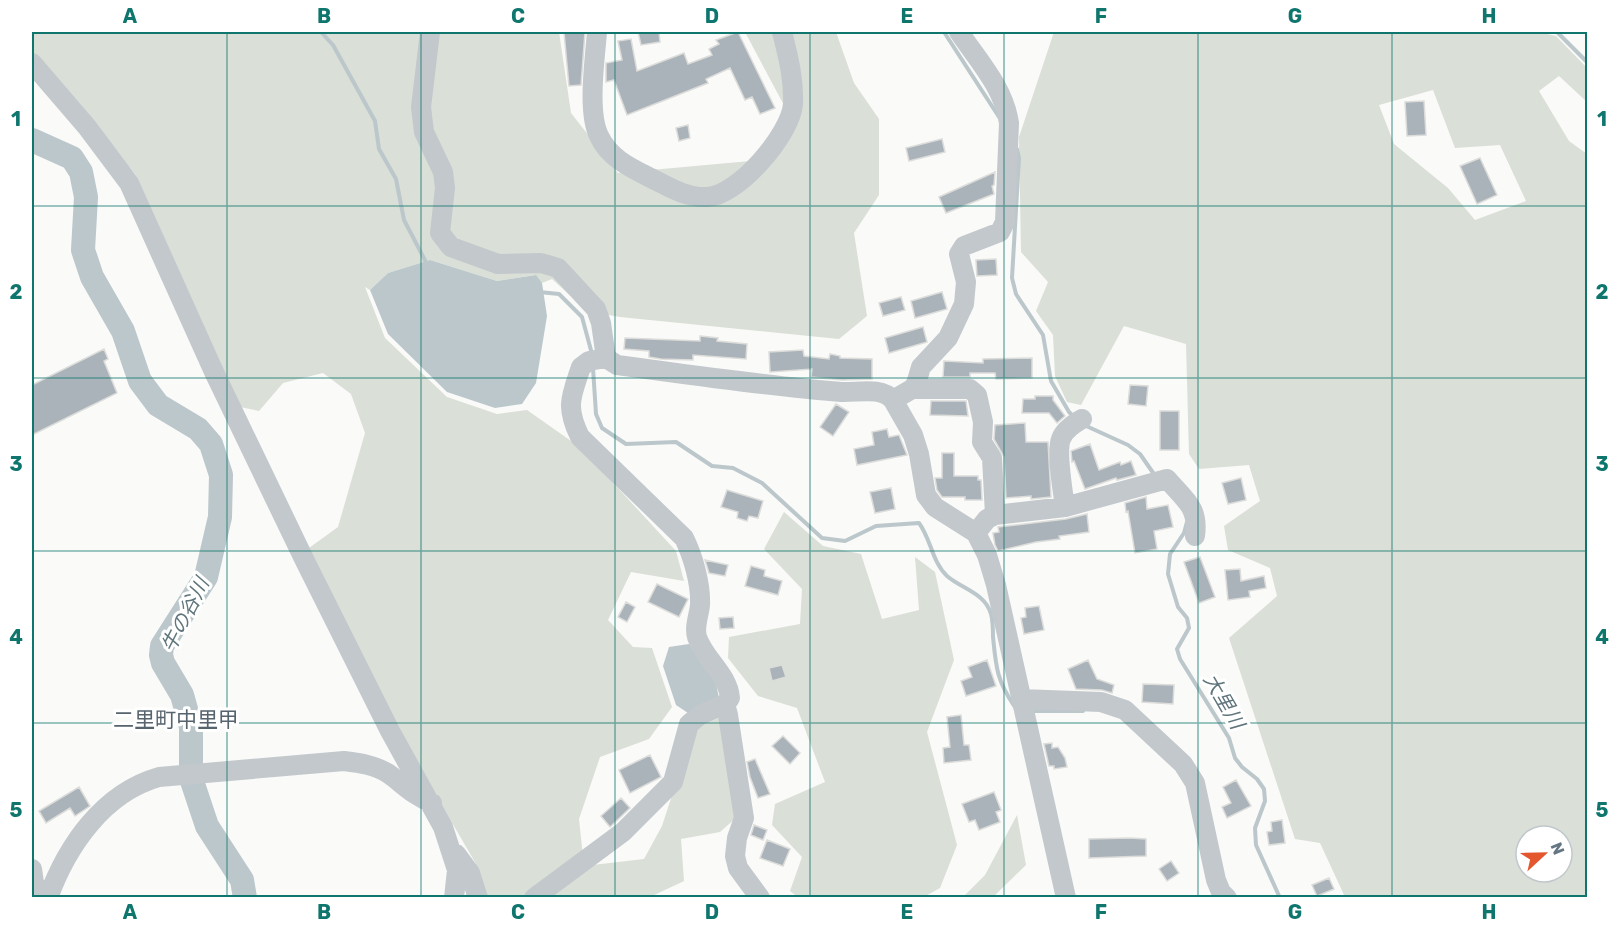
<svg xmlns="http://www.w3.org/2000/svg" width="1619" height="929" viewBox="0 0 1619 929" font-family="Rubik,'Noto Sans JP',sans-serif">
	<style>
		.green { fill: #dadfd7; fill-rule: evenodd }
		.water { fill: #bbc7cb }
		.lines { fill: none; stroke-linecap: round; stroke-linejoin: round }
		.stream { stroke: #bbc7cb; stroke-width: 4 }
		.river { stroke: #bbc7cb; stroke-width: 24 }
		.building { fill: #aab3b9; stroke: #dcdcda; stroke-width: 1.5 }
		.minor { stroke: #c3c8cc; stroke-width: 20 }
		.grid { fill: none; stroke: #0f766e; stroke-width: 1.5; stroke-opacity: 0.55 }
		.labels { text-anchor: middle; stroke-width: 6; stroke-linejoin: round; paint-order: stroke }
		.water-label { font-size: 20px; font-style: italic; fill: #60757c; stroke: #fff }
		.quarter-label { font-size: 21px; fill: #57646e; stroke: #fff }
		.neatline { fill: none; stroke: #0f766e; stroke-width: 2 }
		.grid-label { font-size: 20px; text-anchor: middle; font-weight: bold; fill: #0f766e }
	</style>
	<rect width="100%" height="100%" fill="#fafaf8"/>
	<path class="green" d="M32 32H559L571 113 618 173 772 159 794 124 745 32H836L854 83 879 119V195L854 233 867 316 839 339 620 317 587 311 552 279 542 283 535 275 497 281 430 260 388 273 370 290 365 287 385 338 447 397 497 414 527 410 581 448 676 551 684 581 631 572 608 620 633 647 652 648 672 707 649 739 600 757 579 819 584 866 644 859 662 826 694 728 719 718 737 817 720 832 681 839 684 881 650 897H465L476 864 407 745 309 548 338 527 365 433 351 394 323 373 283 383 259 411 240 407 136 175 32 52Z
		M1054 32H1538L1556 36 1587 68V102L1559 76 1539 91 1569 141 1587 154V897H1345L1320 843 1295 839 1229 638 1277 596 1270 568 1228 550 1224 526 1260 501 1249 465 1199 469 1189 454 1186 344 1124 326 1081 405 1067 402 1055 376 1053 335 1036 311 1048 282 1021 252 1019 137ZM1433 90 1455 148 1500 145 1526 201 1475 220 1448 188 1394 144 1379 105ZM1526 836H1562V872H1526Z
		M784 512 823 546 861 554 882 619 919 610 915 557 935 572 954 660 927 732 957 845 940 888 922 898H799L790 891 802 857 772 825 775 804 825 782 797 708 758 696 728 658 729 637 800 624 802 589 764 549Z
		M1017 815 1026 865 993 897H963L985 875Z"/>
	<path class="water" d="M430 260 497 281 536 275 542 283 547 316 536 383 522 404 495 408 447 392 388 334 370 290 388 273Z
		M689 644 715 679 719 698 688 713 676 705 663 666 669 647Z"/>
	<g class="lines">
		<path class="stream" d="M321 32 333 45 375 121 379 149 396 179 404 220 428 266
			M944 32 999 117
			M1557 32 1588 63
			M1017 149 1019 158 1012 278 1016 294 1043 335 1051 381 1069 412 1073 416
			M539 292 559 294 582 317 592 354
			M593 368 596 414 602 428 626 444 676 442 712 466 733 468 762 483 822 538 845 541 876 526 919 523C931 539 932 562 947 576 962 589 985 593 991 614 993 621 993 630 993 637 996 668 997 681 1015 707
			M1084 425 1128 445 1140 454 1156 477
			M1187 522 1184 533 1170 554 1168 574 1178 607 1187 618 1189 628 1177 649 1180 659 1229 738 1235 758 1242 767 1257 779 1264 789 1265 801 1255 828 1256 845 1280 898
			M1031 711H1083"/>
		<path class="river" d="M32 140 72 158 81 172 86 197 83 250 92 277 123 331 140 381 158 405 198 429 211 444 221 475 220 517 206 577 162 646 161 655 163 663 182 695 191 727V778L207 826 242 880 245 898"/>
	</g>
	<path class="building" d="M564 32H585L581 85 569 86Z
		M638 32H659L660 42 641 45Z
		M738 32 775 108 760 114 752 97 745 100 730 68 706 79 708 83 627 115 614 80 606 82V63L622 60 618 41 631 39 637 71 684 53 688 64 712 55 709 49 719 44 716 40Z
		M1424 101 1426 135 1407 136 1405 102Z
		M688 125 690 138 679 141 676 128Z
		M942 139 945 152 909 161 906 148Z
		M1480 158 1497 195 1477 204 1460 166Z
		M995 172 994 185 992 186 994 194 946 213 939 197Z
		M996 259 997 275 977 276 976 260Z
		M942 292 947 309 915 318 911 301Z
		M901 297 905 310 883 316 879 303Z
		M923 327 927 342 889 353 885 338Z
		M700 336 718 338 717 341 747 344 746 359 693 355V360L661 359 649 357V351L624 349 625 338 700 341Z
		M104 349 108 359 104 361 117 393 32 435V385Z
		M803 350 804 356 829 359 830 354 840 356V358L872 359V379L842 380 811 377 812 369 770 372 769 352Z
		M1032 358V378L996 379 995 373H970V377H943L944 361 983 363V359Z
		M1130 385 1148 386 1146 406 1128 404Z
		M1035 396H1053V400L1065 416 1057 423 1049 413H1022L1023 399H1035Z
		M931 401H966L968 416 930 415Z
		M836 404 849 412 833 436 820 427Z
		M1160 411H1179V450H1160Z
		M1025 423 1026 442H1048L1051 497 1031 499V496L1006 498 1004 457 994 439 995 425Z
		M887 429 889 437 899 435 907 455 857 465 854 449 874 445 872 432Z
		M1090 444 1099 470 1120 462 1121 465 1131 461 1136 475 1117 480 1116 478 1085 489 1074 461 1072 462 1071 451Z
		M942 453H954V476H978V480H981L982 500H965V497H942L937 490 935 478H942Z
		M1241 478 1246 500 1228 504 1222 483Z
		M891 488 895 509 875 513 870 492Z
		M727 490 763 501 758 518 749 516 747 521 737 518 738 512 721 507Z
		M1146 497 1147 509 1168 505 1173 527 1154 531 1157 549 1135 553 1128 511 1126 512 1125 503Z
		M1087 514 1089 532 1059 536 1060 539 1036 542 998 551 995 545 993 533 999 532 998 527 1066 519Z
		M1200 557 1215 597 1199 603 1184 562Z
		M705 560 728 565 725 576 709 573Z
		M751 566 765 570 764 576 782 581 778 595 745 586Z
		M1240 569 1241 581 1264 576 1266 588 1249 591 1250 597 1228 600 1225 570Z
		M657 584 688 599 679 617 648 602Z
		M626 602 635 607 627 622 618 617Z
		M1039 606 1044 630 1024 634 1021 618 1026 617 1025 608Z
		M733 617 734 628 720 629 719 618Z
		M987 660 996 686 966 696 961 681 972 677 968 667Z
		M1088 660 1097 679 1114 685 1112 693 1102 690 1076 689 1068 669Z
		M782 665 786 677 772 681 769 668Z
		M1143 684 1174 685 1173 704 1142 702Z
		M961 715 964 745H969L971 760 944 763 943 748 950 747 947 717Z
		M783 736 800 753 790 764 772 746Z
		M1052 743V748L1058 747 1065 758 1067 767 1054 769V766H1049L1044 744Z
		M650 755 661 777 630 793 619 770Z
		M755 759 770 794 758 798 750 777 747 762Z
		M1236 780 1251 806 1227 818 1222 807 1231 803 1223 787Z
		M79 787 90 806 75 816 70 808 46 823 39 811Z
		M994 792 1001 810 996 812 1000 822 979 830 975 820 969 822 962 804Z
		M621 798 630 808 610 827 601 816Z
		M1282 820 1285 843 1269 845 1267 832 1272 831 1271 822Z
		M754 825 767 830 763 840 751 835Z
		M1129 838 1146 839V856L1089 858V839Z
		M767 840 790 849 783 866 760 858Z
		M1171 861 1179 873 1167 881 1159 869Z
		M1329 878 1334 889 1317 896 1312 885Z"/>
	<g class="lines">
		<path class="minor" d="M430 32 421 107 424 132 443 172 445 188 440 233 451 247 498 264 541 263 558 268 596 309 601 323 606 358
			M597 32C595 59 587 112 599 136 609 158 631 168 651 178 669 187 686 198 707 197 738 196 791 134 793 104 794 78 788 56 782 32
			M32 63 87 127 129 183 214 372 304 559 390 731 443 827 457 870 454 898
			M912 389H970L977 395 983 422 982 442 992 458 995 515
			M893 400 912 389 916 384 921 367 948 338 964 304 966 282 959 254 964 246 1000 232 1005 222 1009 123C1004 88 978 60 959 32
			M1065 507C1063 493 1056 451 1061 439 1064 430 1075 423 1082 419
			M976 533 987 519 995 515 1065 507 1167 479C1185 500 1199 507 1195 536
			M1021 699 1101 702 1125 710 1183 764 1195 783 1216 880 1221 892 1227 898
			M725 704 728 715 744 818 737 838 735 856 738 868 760 898
			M456 854 470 873 478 898
			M32 869 34 883 42 898
			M48 898C67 846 103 793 159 777L344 761C360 763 375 765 389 774 404 785 414 796 432 803
			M534 898 623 832 673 782 689 724 700 715 725 704 730 698C728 674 704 659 697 637 694 627 699 615 700 605 701 584 693 556 684 538L580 437C565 406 571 397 581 367L589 361 606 358 617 365C692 375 766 386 841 392 857 393 881 386 893 400L913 435 919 454 926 495 935 507 976 533 987 555 996 585 1066 898"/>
	</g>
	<path class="grid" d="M227 32V898M421 32V898M615 32V898M810 32V898M1004 32V898M1198 32V898M1392 32V898M32 206H1588M32 378H1588M32 551H1588M32 723H1588"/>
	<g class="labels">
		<g class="water-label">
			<text transform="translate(185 615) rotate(-63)" y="7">牛の谷川</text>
			<text transform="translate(1224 701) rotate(60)" y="7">大里川</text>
		</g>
		<g class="quarter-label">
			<text x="176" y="727">二里町中里甲</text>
		</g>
	</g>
	<rect width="1619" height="929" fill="none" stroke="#ffffff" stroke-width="66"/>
	<g transform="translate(1544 854) rotate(68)"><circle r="28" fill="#ffffff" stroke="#c1c8cd" stroke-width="1.5"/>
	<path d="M0-4.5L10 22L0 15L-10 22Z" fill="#e4572e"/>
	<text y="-9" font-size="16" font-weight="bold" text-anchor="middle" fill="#657683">N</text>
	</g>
	<rect x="33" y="33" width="1553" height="863" class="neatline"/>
	<g class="grid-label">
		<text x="130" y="23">A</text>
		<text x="324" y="23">B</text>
		<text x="518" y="23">C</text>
		<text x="712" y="23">D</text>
		<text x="907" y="23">E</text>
		<text x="1101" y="23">F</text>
		<text x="1295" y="23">G</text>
		<text x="1489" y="23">H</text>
		<text x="16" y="126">1</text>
		<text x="1602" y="126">1</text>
		<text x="16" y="299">2</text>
		<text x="1602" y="299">2</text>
		<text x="16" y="471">3</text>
		<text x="1602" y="471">3</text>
		<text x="16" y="644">4</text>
		<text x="1602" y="644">4</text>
		<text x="16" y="817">5</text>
		<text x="1602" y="817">5</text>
		<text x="130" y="919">A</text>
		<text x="324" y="919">B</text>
		<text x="518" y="919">C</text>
		<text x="712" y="919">D</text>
		<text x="907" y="919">E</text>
		<text x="1101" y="919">F</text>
		<text x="1295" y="919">G</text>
		<text x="1489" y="919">H</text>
	</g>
</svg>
